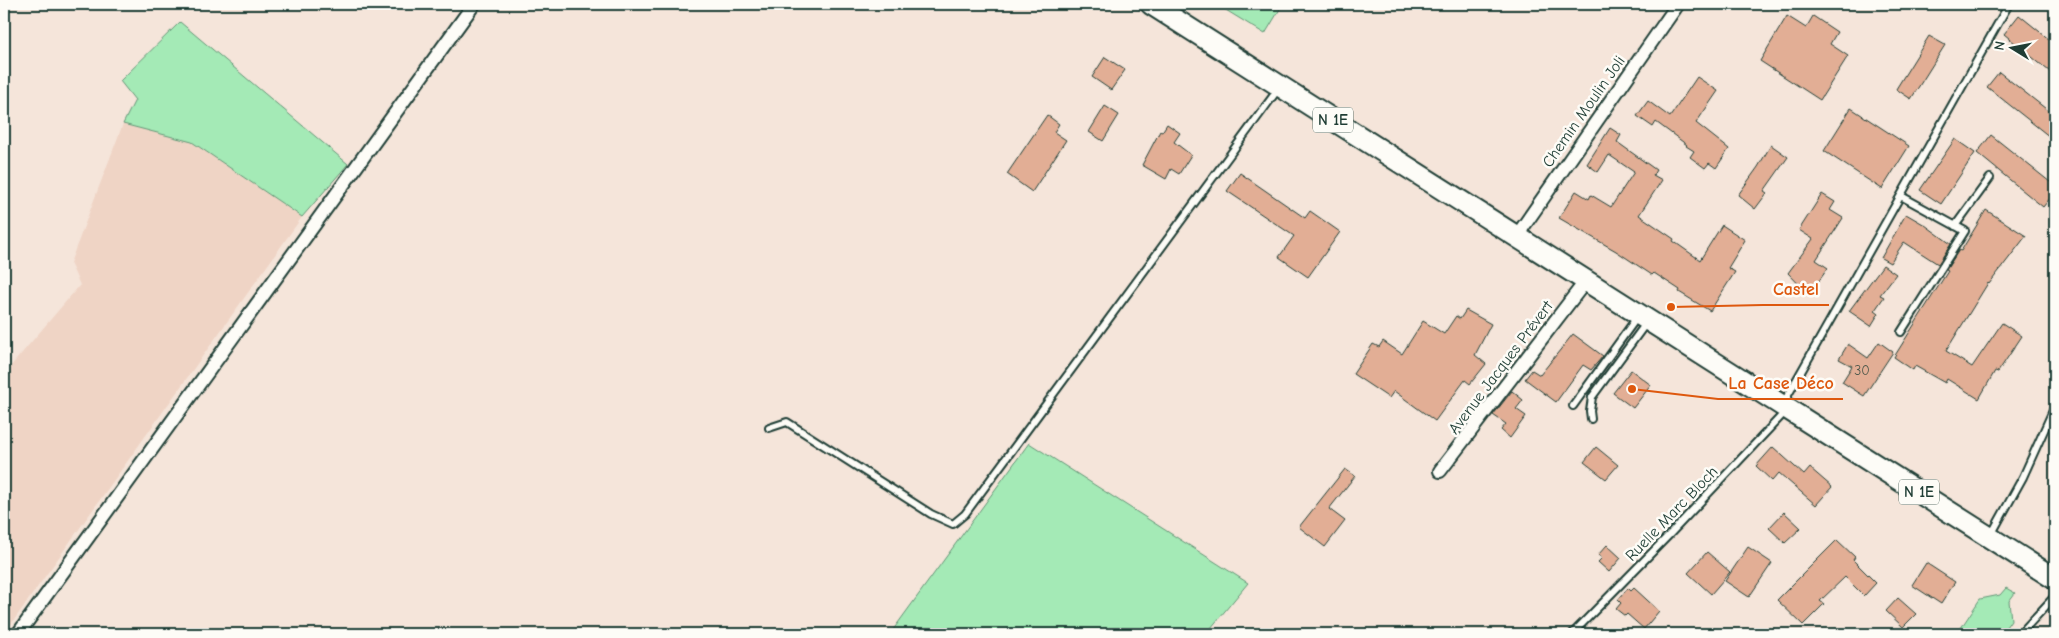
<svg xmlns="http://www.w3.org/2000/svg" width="2059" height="638" viewBox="0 0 2059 638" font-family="'Comic Neue',sans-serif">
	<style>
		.built { fill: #efd4c5 }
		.green { fill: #a4eab6; stroke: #629475 }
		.building { fill: #e2ae95; stroke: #1f3d34 }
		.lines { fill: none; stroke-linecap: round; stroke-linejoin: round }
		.lane-casing { stroke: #1f3d34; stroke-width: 10 }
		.street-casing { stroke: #1f3d34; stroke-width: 16 }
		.primary-casing { stroke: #1f3d34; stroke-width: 24 }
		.lane { stroke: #fdfcf7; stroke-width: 6 }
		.street { stroke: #fdfcf7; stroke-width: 12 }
		.primary { stroke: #fdfcf7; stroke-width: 20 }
		.labels { text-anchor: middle; stroke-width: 5; stroke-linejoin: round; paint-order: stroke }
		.number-label { font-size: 14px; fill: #50594c }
		.shield { fill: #fdfcf7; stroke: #62766e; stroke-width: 1 }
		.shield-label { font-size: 15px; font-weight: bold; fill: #1f3d34 }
		.street-label { font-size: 16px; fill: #1f3d34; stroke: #fdfcf7 }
		.leader { fill: none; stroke: #de580e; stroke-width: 2 }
		.callout-dot { fill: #de580e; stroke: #fdfcf7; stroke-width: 2 }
		.callout-label { font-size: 18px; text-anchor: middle; font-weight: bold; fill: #de580e; stroke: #fdfcf7; stroke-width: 5; stroke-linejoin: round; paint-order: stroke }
	</style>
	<rect width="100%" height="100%" fill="#f5e5da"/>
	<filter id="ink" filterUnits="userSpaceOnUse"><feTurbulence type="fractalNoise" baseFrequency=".02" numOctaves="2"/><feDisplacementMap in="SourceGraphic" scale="10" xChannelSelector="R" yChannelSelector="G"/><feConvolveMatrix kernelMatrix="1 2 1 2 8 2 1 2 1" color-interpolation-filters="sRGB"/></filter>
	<g filter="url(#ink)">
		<path class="built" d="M123 124 192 142 302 217 4 634V374L80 285 70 263Z"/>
		<path class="green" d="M1216 4H1283L1265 34Z
			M180 22 348 164 302 217 192 142 123 124 135 100 120 81Z
			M1029 443 1248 583 1206 634H890Z
			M2006 588 2015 593 2009 601 2011 620 2001 634H1957L1980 599 2000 595Z"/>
		<path class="building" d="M2019 15 2055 44V76L2004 34Z
			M1787 16 1806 28 1813 16 1837 32 1830 44 1848 56 1820 100 1760 61Z
			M1929 36 1945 45 1911 99 1896 89Z
			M1105 57 1125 70 1111 90 1092 77Z
			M1999 72 2055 116V141L1987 87Z
			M1697 77 1718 91 1696 123 1729 149 1716 168 1709 163 1705 168 1690 157 1694 151 1686 146 1687 145 1656 122 1653 127 1637 116 1648 101 1670 117Z
			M1105 106 1119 115 1103 141 1089 132Z
			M1851 108 1909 146 1882 189 1824 151Z
			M1047 115 1059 124 1054 132 1066 140 1032 192 1007 174Z
			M1167 124 1180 133 1174 142 1191 155 1179 174 1171 169 1166 179 1142 165 1160 131 1162 132Z
			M1610 128 1621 135 1617 142 1656 170 1653 175 1662 180 1639 215 1674 239 1673 241 1700 260 1722 225 1745 240 1728 268 1735 272 1710 311 1679 292 1680 290 1654 273 1652 275 1616 251 1559 218 1576 191 1589 199 1591 195 1611 207 1634 172 1609 155 1598 172 1587 164Z
			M1991 135 2055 186V192L2043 207 1977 153Z
			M1955 139 1975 153 1941 204 1920 190Z
			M1771 145 1788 157 1764 191 1767 193 1755 209 1738 195 1758 167Z
			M1240 173 1305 218 1310 211 1340 232 1308 277 1279 257 1294 236 1227 191Z
			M1822 194 1835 202 1830 210 1843 218 1816 260 1828 268 1809 295 1788 273 1813 239 1799 230Z
			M1986 210 2026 236 1989 284 1988 283 1946 351 1972 367 2002 323 2022 336 1998 372 1995 371 1979 399 1947 379 1945 383 1915 366 1913 370 1894 357 1948 271 1946 270 1959 250 1961 251Z
			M1906 214 1925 225 1951 244 1938 264 1904 242 1890 263 1881 258Z
			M1883 265 1896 274 1880 295 1884 297 1875 310 1879 313 1871 326 1849 311Z
			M1466 310 1491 324 1475 355 1486 364 1470 384 1465 380 1435 421 1394 391 1389 398 1353 374 1373 344 1379 347 1383 341 1402 354 1423 321 1444 334 1456 316 1460 319Z
			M1573 334 1603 356 1591 370 1583 365 1556 402 1525 379 1532 370 1540 375Z
			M1879 342 1893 352 1864 396 1842 382 1852 366 1839 359 1848 344 1868 358Z
			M1631 370 1651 385 1633 408 1613 393Z
			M1512 391 1523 400 1516 409 1526 416 1510 438 1501 430 1506 424 1493 415Z
			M1596 447 1618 465 1606 479 1584 462Z
			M1773 447 1804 475 1810 468 1832 487 1816 505 1779 473 1772 481 1756 466Z
			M1345 469 1355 476 1329 509 1345 521 1325 547 1299 527Z
			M1784 512 1801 528 1785 543 1769 528Z
			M1837 540 1855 557 1853 560 1876 583 1864 596 1845 577 1820 601 1824 604 1803 625 1777 600Z
			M1607 545 1621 558 1609 572 1598 562 1602 558 1598 555Z
			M1748 547 1772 563 1749 597 1725 581Z
			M1707 552 1730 572 1711 594 1688 573Z
			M1926 563 1955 582 1941 604 1912 585Z
			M1628 588 1631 591 1634 588 1659 611 1644 629 1627 614 1625 616 1616 609 1621 603 1618 600Z
			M1898 598 1916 614 1903 627 1886 611Z"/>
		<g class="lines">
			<g class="lane-casing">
				<path id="lane" d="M1901 196 1965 231 1901 332
					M1955 226 1990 178
					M1784 402 2009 4
					M1573 406 1638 316
					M1591 419 1590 411 1592 397 1647 322
					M769 428 787 422 931 514 953 524 965 514 1279 88
					M1991 535 2023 477 2055 406
					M1572 634 1671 533 1786 411
					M2020 634 2055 596"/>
			</g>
			<g class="street-casing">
				<path id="street" d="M1516 237 1678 4
					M1440 471 1585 282
					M18 634 474 4"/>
			</g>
			<g class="primary-casing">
				<path id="primary" d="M1151 4 2055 579"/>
			</g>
			<use href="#lane" class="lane"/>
			<use href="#street" class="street"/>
			<use href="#primary" class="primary"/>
		</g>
	</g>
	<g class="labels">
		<g class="number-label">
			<text x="1862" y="375">30</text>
		</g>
		<g class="shield">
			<rect x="1313" y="107.5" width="40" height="25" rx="4"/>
			<rect x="1899" y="479.5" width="40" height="25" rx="4"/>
		</g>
		<g class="shield-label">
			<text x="1333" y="125">N 1E</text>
			<text x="1919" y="497">N 1E</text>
		</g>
		<g class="street-label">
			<text transform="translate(1583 111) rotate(-55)" y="6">Chemin Moulin Joli</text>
			<text transform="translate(1500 367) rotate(-53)" y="6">Avenue Jacques Prévert</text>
			<text transform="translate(1671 513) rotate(-46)" y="6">Ruelle Marc Bloch</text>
		</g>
	</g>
	<path class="leader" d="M1671 307L1763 305H1829M1632 389L1718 399H1843"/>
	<g class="callout-dot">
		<circle cx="1671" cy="307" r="5"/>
		<circle cx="1632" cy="389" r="5"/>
	</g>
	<g class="callout-label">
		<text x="1796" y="295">Castel</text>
		<text x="1781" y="389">La Case Déco</text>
	</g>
	<rect width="2059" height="638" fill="none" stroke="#fdfcf7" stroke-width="20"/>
	<rect x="10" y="10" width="2039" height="618" fill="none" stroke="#1f3d34" stroke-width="2" filter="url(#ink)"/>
	<g transform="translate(2012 48) rotate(280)" stroke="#fdfcf7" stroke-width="4" paint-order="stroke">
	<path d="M0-4L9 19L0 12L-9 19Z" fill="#1f3d34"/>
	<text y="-8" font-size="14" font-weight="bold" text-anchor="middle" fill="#1f3d34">N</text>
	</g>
</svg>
